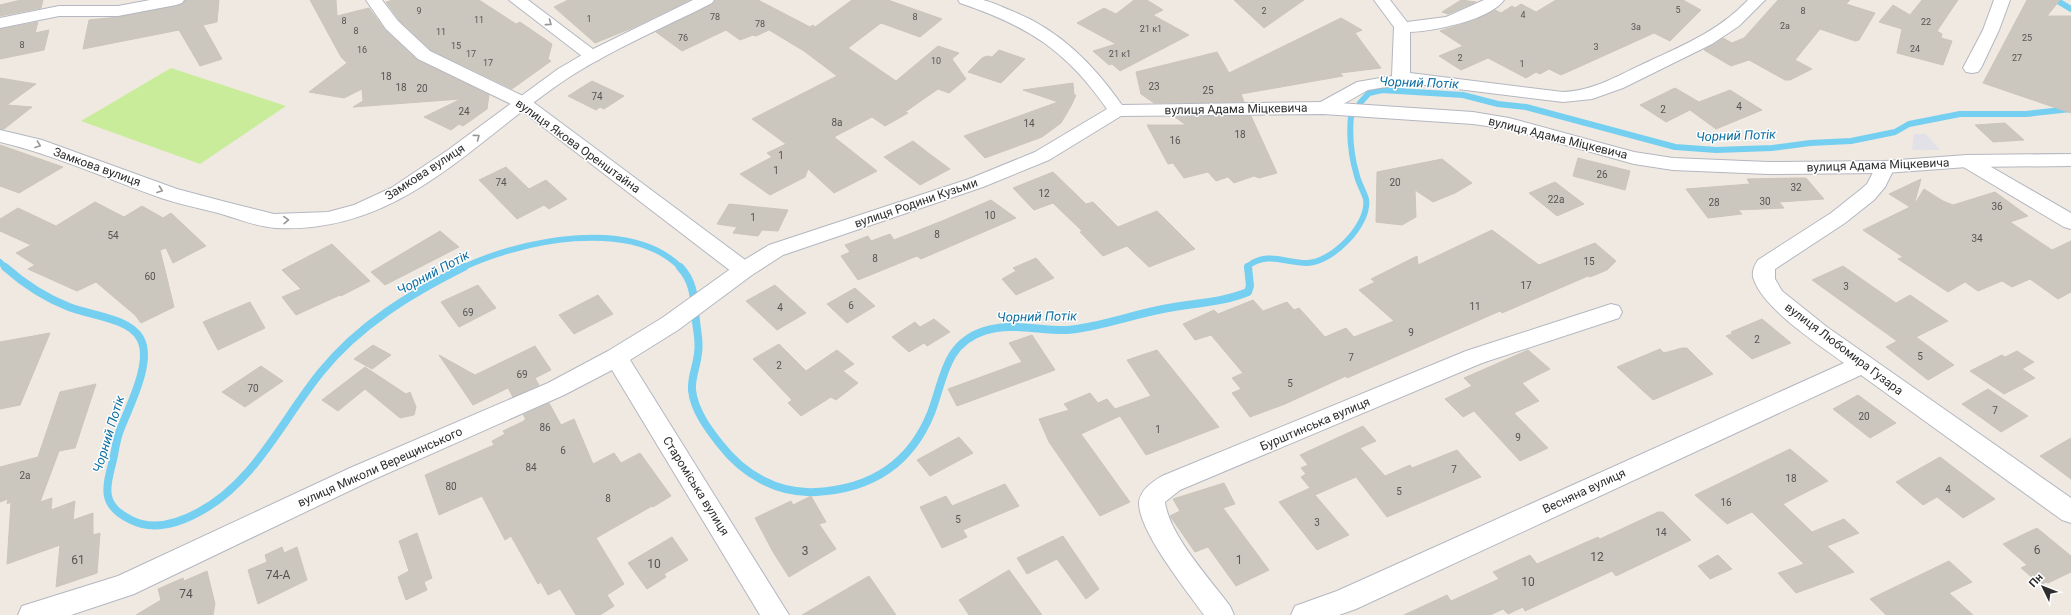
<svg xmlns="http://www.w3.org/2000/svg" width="2071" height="615" viewBox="0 0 2071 615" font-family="Roboto,sans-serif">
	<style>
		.industrial { fill: #e3e1e8 }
		.pitch { fill: #c9ec9a }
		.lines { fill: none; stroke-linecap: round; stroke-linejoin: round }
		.stream-far1 { stroke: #75cff0; stroke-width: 6 }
		.stream { stroke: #75cff0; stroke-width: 8 }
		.building { fill: #cbc7bf; stroke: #cbc5ba }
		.minor-casing { stroke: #b4b7c1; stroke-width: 2 }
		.tertiary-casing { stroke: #b4b7c1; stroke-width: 2 }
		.secondary-casing { stroke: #b4b7c1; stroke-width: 2 }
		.minor { fill: #fff; fill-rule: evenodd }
		.tertiary { fill: #fff; fill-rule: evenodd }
		.secondary { fill: #fff; fill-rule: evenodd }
		.oneway { stroke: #969696 }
		.labels { text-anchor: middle; stroke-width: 3; stroke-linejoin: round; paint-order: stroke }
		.far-number-label { font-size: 9px; fill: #555452 }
		.number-label { font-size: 10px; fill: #555452 }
		.street-label { font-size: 12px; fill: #2e2e2e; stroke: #fff }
		.near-number-label { font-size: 12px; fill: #555452 }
		.water-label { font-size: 13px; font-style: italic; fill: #0d6fa3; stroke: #fff }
	</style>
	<rect width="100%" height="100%" fill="#efe9e1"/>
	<path class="industrial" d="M1914 134H1926L1940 150H1912Z"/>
	<path class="pitch" d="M171 68 286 106 200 164 81 121Z"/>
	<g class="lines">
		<path class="stream-far1" d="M2056 0 2071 9
			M1360 103 1369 93 1382 90 1463 95 1498 104 1526 107 1675 147 1716 150 1772 148 1810 143 1851 141 1895 132 1909 124 1960 114H2026L2071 109
			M0 262 6 268
			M462 268C519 241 631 216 681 268
			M1248 268V266C1267 251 1285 263 1307 263 1331 263 1370 225 1366 199 1364 192 1359 184 1357 176 1351 156 1349 136 1351 116"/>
		<path class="stream" d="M5 267C23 283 46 298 69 307 89 315 129 318 140 338 154 362 127 410 119 433 116 442 115 451 113 460 106 488 100 505 131 520 153 531 179 523 199 512 255 482 282 420 321 372 359 325 410 294 464 267
			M680 267C695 283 694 300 696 321 697 332 700 342 698 353 697 366 691 377 692 390 694 410 708 429 720 444 743 474 777 494 816 492 870 489 910 465 931 413 944 380 944 344 984 331 1011 322 1040 331 1067 330 1100 327 1131 315 1163 309 1192 303 1221 303 1248 292L1250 286 1248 267"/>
	</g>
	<path class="building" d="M21 0H43L41 8 0 16V5Z
		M185 0H219L217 22 203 25 222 59 200 66 179 30 83 49 89 20 118 17 176 6 182 4Z
		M310 0H336L337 16 369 8 385 30 417 60 489 95 487 109 463 126 459 124 451 130 424 117 461 99 353 107 363 101 362 89 344 98 309 92 347 63 341 57Z
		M393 0H479L516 24 520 22 552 44 548 59 551 61 512 89 431 50 399 20 386 2Z
		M568 0H690L632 28 595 43 554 7Z
		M715 0H758L810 27 813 25 815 27 852 0H888L942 19 920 37 881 23 848 48 896 81 938 46 959 53 952 59 966 79 949 93 938 89 905 112 908 113 885 126 872 117 834 137 877 171 834 193 808 169 805 177 770 195 740 174 772 157 767 153 786 144 752 119 837 76 804 51 769 30 756 36 753 35 740 40 726 30 682 51 656 32 713 4Z
		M1134 0H1147L1163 10 1153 15 1189 35 1120 71 1112 64 1109 65 1093 51 1116 44 1077 23 1104 8 1116 14Z
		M1234 0H1304L1264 28Z
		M1461 0 1476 2 1448 14 1442 12Z
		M1556 0H1683L1701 10 1670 41 1654 33 1561 75 1549 69 1540 74 1536 72 1526 78 1488 58 1461 70 1439 56 1463 46 1440 31 1475 20 1495 10 1501 13 1512 6 1515 8 1521 4 1536 12Z
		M1778 0H1850L1846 4 1875 13 1859 40 1855 41 1820 29 1795 60 1812 69 1790 80H1785L1749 60 1731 66 1704 50 1723 38 1732 43 1744 38Z
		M1922 0H1958L1937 31 1942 34 1941 38 1952 41 1943 65 1897 53 1902 29 1879 22 1893 5 1910 15Z
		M2027 0H2060L2047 16H2071V113L1983 83Z
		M1341 18 1362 30 1355 33 1381 68 1340 73 1343 76 1241 94 1244 102 1154 103 1141 94 1136 72 1217 52 1229 73Z
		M38 22 35 33 49 30 44 50 0 59V29Z
		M999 50 1025 59 1001 83 968 72 982 58 987 56 992 57Z
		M0 78 36 84 7 105 32 107 4 129H0Z
		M592 81 624 96 604 109 600 107 596 110 568 96Z
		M1073 83 1074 95H1076L1071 106 1061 123 1042 137 985 158 964 136 1058 102 1023 90Z
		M1675 88 1699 102 1730 90 1762 110 1716 129 1690 110 1666 122 1640 105Z
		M1251 116 1277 173 1259 178 1254 176 1234 183 1228 177 1216 181 1208 172 1184 178 1173 163 1168 164 1147 125H1186L1175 117Z
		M2005 123 2024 140 1993 142 1975 125Z
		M913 141 927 152 950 169 920 185 884 157Z
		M0 145 63 167 19 193 0 186Z
		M1578 158 1630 171 1625 190 1573 176Z
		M1442 159 1472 183 1455 193 1433 202 1415 190 1416 217 1402 225 1376 222 1377 172Z
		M506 167 529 189 546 180 567 199 549 209 544 205 517 219 479 180Z
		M1053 172 1086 204 1093 202 1118 227 1157 211 1195 249 1149 267 1127 246 1103 256 1080 232 1082 231 1053 203 1034 210 1013 188Z
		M1795 178H1806L1824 199 1779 202 1784 208 1738 210 1742 214 1708 218 1686 189 1750 184 1747 179Z
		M1921 179 1914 205 1924 189 1943 201 1953 205 1995 192 2028 216 2010 222 2052 250 2071 241V292L2058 299 2030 279 2012 287 2002 281 1978 291 1965 282 1948 292 1898 259 1903 257 1863 230 1910 207 1889 194Z
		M1555 182 1584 204 1557 216 1529 193Z
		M991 200 1016 218 921 259 917 256 858 280 841 256 850 252 845 245 868 236 871 241 890 234 894 240 942 221Z
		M95 202 124 217 142 206 163 218 171 213 206 246 173 263 166 248 160 250 174 307 141 323 135 315 96 282 77 291 28 269 35 265 16 253 31 245 0 231V219L18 208 56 226Z
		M729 204 788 210 778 231 762 230 758 236 733 233 737 227 717 224Z
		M1492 230 1539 265 1595 243 1616 261 1607 270 1590 277 1588 276 1502 313 1500 311 1347 378 1346 376 1285 404 1250 417 1232 393 1241 389 1232 378 1243 373 1211 335 1195 340 1183 324 1214 310 1218 314 1253 300 1263 311 1287 302 1294 310 1299 308 1325 337 1346 328 1354 337 1394 321 1359 290 1375 282 1371 279 1417 256 1418 265Z
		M440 231 459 247 385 285 371 272Z
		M332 244 370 281 341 296 340 295 296 315 282 297 301 289 282 270Z
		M1036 258 1054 278 1016 295 1002 279 1016 271 1013 268Z
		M1843 266 1896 303 1910 295 1948 321 1916 337 1954 365 1928 380 1886 347 1897 341 1812 280Z
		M478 285 496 308 459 327 441 302Z
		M775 285 806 313 777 330 746 301Z
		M855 288 875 306 847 323 827 304Z
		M598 295 613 314 574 334 559 315Z
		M250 302 265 328 218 350 203 322Z
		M934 319 950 332 927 346 924 343 909 352 892 337 915 322 920 327Z
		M1762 319 1791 343 1752 359 1726 336 1734 333 1731 332Z
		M50 333 20 405 0 409V342Z
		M1032 335 1055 370 957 406 948 389 1022 362 1009 343Z
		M779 344 806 371 837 350 854 364 843 371 858 383 836 400 831 397 801 416 788 403 792 400 753 359Z
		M373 345 391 355 372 369 354 359Z
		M535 346 551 370 535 378 539 385 513 397 508 388 473 405 439 355 475 375Z
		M1682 348H1687L1713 374 1653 400 1617 367 1660 349 1664 353Z
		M1157 350 1219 427 1146 455 1120 416 1081 434 1130 502 1100 516 1049 442 1039 419 1069 410 1064 404 1090 393 1098 403 1107 399 1115 409 1151 396 1127 360Z
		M1528 350 1550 369 1522 383 1539 401 1514 413 1548 448 1520 461 1474 411 1463 417 1445 399 1472 386 1464 378Z
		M2017 351 2034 362 2022 369 2035 378 2004 394 1970 371 2002 355 2005 357Z
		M261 366 283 381 245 407 222 392Z
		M365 367 406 394 410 392 416 407 414 415 400 418 365 389 338 411 322 400Z
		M96 384 75 448 59 451 40 502 52 498 51 510 75 501 73 520 93 513V535L100 533 97 573 56 587 60 545 7 564 11 502 7 504 8 499 0 502V467L38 457 60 392Z
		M1988 389 2028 416 2001 432 1962 404Z
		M1858 395 1896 423 1870 438 1833 409Z
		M549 403 561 425 574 419 593 464 614 453 621 463 640 453 671 496 653 507 652 506 596 538 624 584 607 595 614 606 600 615H576L560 589 548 595 541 582 538 584 511 536 505 540 482 496 439 515 425 475 494 445 492 441 505 434 503 431 524 421V420L526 419 523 415Z
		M1363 426 1376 441 1360 448 1385 476 1410 465 1412 468 1457 450 1481 477 1387 517 1356 477 1315 495 1349 535 1317 550 1279 502 1310 488 1301 477 1306 474 1301 468 1308 465 1300 455Z
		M959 437 973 453 930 476 917 460Z
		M2071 438V479L2040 456Z
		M1790 449 1828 481 1783 504 1812 532 1844 519 1859 533 1827 546 1854 572 1796 593 1778 573 1804 564 1752 512 1727 524 1695 495Z
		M1940 457 1961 473 1995 499 1963 518 1937 497 1923 505 1896 482Z
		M1224 483 1235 504 1223 508 1269 570 1236 586 1208 547 1195 552 1170 516 1180 511 1173 499Z
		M1005 484 1019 506 963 530 967 537 942 548 920 507 946 496 952 506Z
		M811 496 826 522 819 524 836 549 789 577 773 552 755 518 791 501 793 505Z
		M1658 512H1663L1691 540 1616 576 1612 571 1525 611 1523 607 1508 614 1503 609 1490 615H1404L1447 595 1451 601 1499 579 1493 572 1530 555 1537 564 1598 537 1600 539Z
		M2037 528 2071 556V572L2048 583 2046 582 2041 585 2021 568 2027 565 2003 544Z
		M417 533 432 578 424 582 427 590 406 600 398 577 409 571 399 541Z
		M1063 536 1099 589 1086 599 1057 559 1027 574 1017 558Z
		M672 537 688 560 664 574 666 577 647 589 628 563Z
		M282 547 284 553 297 547 307 580 258 604 248 570 267 562 265 555Z
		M1718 555 1732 569 1710 579 1698 566Z
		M1949 561 1972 582 1949 593 1973 615H1886L1870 599Z
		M1009 570 1042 615H969L959 600Z
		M207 571 215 604 213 615H136L161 600 158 589 183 578 184 581Z
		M869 576 896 615H802Z"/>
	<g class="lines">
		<g class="minor-casing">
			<path id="minor" d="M150 0H184L182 3 176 5 118 16H59L0 28V18L59 6H118Z
				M366 0H382L398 21 430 51 529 99 752 265 755 270 752 275 744 277 736 275 517 107 418 59 386 29Z
				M509 0H528L602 56 599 60 593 61 587 60Z
				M1374 0H1390L1407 22 1446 17 1484 0H1504C1490 20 1434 31 1410 32V73L1563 92C1592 91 1615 77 1641 65 1679 47 1718 32 1748 0H1765L1739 26 1712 44 1623 88 1592 99 1563 102 1409 83 1368 90 1329 112 1323 114 1317 112 1314 108 1317 104 1357 82 1392 76 1394 27Z
				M1994 0H2010L1999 30 1981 68 1978 72 1972 73 1966 72 1963 68 1983 30Z
				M1967 155 1974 157 2071 213V229L2064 227 1960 165 1957 161 1960 157Z
				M1885 161 1892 163 1895 167 1885 187 1874 200 1845 223 1775 269V279L1782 291 1827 327 2071 498V523L2062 520 1861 375 1356 609 1339 615H1291L1295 606 1337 591 1844 363C1818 344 1765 310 1754 280 1751 273 1754 266 1758 260L1831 213 1860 190 1867 184 1878 163Z
				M1611 304 1619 306 1622 312 1619 318 1482 363 1180 490 1165 502C1169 535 1210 579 1230 606L1234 615H1204C1187 591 1139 532 1139 503 1140 490 1152 482 1162 476L1466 351Z"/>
		</g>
		<g class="tertiary-casing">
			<path id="tertiary" d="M958 0C966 0 975 0 983 0 992 2 1002 7 1012 11 1060 30 1093 64 1122 105L1323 102 1473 112 1509 118 1634 152 1673 158 1768 162 1885 161 1967 155 2071 154V166L1967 167 1885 173 1768 174 1673 170 1634 164 1508 129 1473 124 1323 114 1121 116 1049 160 983 187 783 255 752 275 678 330 630 360 789 615H760L612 370 564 395 368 482 134 594 71 615H18L22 606 118 576 350 468 548 383 608 351 662 318 736 265 769 245 969 179 1035 152 1107 109C1066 50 1028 26 960 3Z"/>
		</g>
		<g class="secondary-casing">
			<path id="secondary" d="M693 0H714L712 3C665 27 615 48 571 76 474 139 403 234 276 228 257 227 236 218 218 213 199 208 179 204 161 198 107 179 55 155 0 142V130L42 140 177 189 226 202 274 214 328 212 354 205 391 188 448 150 558 69 587 52Z"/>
		</g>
		<use href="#minor" class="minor"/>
		<use href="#tertiary" class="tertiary"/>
		<use href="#secondary" class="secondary"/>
	</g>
	<defs><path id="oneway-chevron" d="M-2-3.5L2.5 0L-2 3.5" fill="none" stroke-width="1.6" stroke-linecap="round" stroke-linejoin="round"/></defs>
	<g class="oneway">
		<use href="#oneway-chevron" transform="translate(549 23) rotate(36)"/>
		<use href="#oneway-chevron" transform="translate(477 137) rotate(-37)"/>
		<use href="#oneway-chevron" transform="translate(38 145) rotate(20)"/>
		<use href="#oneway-chevron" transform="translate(160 190) rotate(20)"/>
		<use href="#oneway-chevron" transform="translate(286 220) rotate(-2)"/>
	</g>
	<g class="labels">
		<g class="far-number-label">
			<text x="1678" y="13">5</text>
			<text x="419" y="14">9</text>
			<text x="1264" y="14">2</text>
			<text x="1803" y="14">8</text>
			<text x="1523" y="18">4</text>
			<text x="715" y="20">78</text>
			<text x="915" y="20">8</text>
			<text x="589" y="22">1</text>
			<text x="479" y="23">11</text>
			<text x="344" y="24">8</text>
			<text x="1926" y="25">22</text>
			<text x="760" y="27">78</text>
			<text x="1785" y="29">2а</text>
			<text x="1636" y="30">3а</text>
			<text x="1151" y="32">21 к1</text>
			<text x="356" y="34">8</text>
			<text x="441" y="35">11</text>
			<text x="683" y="41">76</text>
			<text x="2027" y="41">25</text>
			<text x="22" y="48">8</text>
			<text x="456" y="49">15</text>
			<text x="1596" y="50">3</text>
			<text x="1915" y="52">24</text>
			<text x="362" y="53">16</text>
			<text x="471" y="57">17</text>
			<text x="1120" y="57">21 к1</text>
			<text x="1460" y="61">2</text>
			<text x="2017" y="61">27</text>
			<text x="936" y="64">10</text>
			<text x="488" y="66">17</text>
			<text x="1522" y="67">1</text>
		</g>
		<g class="number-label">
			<text x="386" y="80">18</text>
			<text x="1154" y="90">23</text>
			<text x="401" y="91">18</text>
			<text x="422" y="92">20</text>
			<text x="1208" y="94">25</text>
			<text x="597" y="100">74</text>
			<text x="1739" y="110">4</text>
			<text x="1663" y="113">2</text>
			<text x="464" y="115">24</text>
			<text x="837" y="126">8а</text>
			<text x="1029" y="127">14</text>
			<text x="1240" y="138">18</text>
			<text x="1175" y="144">16</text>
			<text x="781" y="159">1</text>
			<text x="776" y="174">1</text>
			<text x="1602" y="178">26</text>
			<text x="501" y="186">74</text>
			<text x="1395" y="186">20</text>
			<text x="1796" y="191">32</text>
			<text x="1044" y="197">12</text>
			<text x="1556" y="203">22а</text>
			<text x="1765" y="205">30</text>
			<text x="1714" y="206">28</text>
			<text x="1997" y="210">36</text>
			<text x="990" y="219">10</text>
			<text x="753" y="221">1</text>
			<text x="937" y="238">8</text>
			<text x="113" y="239">54</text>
			<text x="1977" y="242">34</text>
			<text x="875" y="262">8</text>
			<text x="1589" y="265">15</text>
			<text x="150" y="280">60</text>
			<text x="1526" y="289">17</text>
			<text x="1846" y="290">3</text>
			<text x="851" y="309">6</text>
			<text x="1475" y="310">11</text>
			<text x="780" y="311">4</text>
			<text x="468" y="316">69</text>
			<text x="1411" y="336">9</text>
			<text x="1757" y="343">2</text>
			<text x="1920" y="360">5</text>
			<text x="1351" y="361">7</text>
			<text x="779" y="369">2</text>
			<text x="522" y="378">69</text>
			<text x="1290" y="387">5</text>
			<text x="253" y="392">70</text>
			<text x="1995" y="414">7</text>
			<text x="1864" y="420">20</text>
			<text x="545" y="431">86</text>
			<text x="1158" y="433">1</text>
			<text x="1518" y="441">9</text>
			<text x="563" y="454">6</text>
			<text x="531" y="471">84</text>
			<text x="1454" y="473">7</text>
			<text x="25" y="479">2а</text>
			<text x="1791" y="482">18</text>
			<text x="451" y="490">80</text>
			<text x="1948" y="493">4</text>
			<text x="1399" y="495">5</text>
			<text x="608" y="502">8</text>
			<text x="1726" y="506">16</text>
			<text x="958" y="523">5</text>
			<text x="1317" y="526">3</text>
			<text x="1661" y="536">14</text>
		</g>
		<g class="street-label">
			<text transform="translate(1236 109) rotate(-1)" y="4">вулиця Адама Міцкевича</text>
			<text transform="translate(1558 138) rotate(14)" y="4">вулиця Адама Міцкевича</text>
			<text transform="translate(578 146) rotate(36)" y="4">вулиця Якова Оренштайна</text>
			<text transform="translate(1878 165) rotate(-2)" y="4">вулиця Адама Міцкевича</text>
			<text transform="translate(97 167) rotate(20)" y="4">Замкова вулиця</text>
			<text transform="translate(425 172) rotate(-33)" y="4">Замкова вулиця</text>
			<text transform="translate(916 203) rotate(-19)" y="4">вулиця Родини Кузьми</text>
			<text transform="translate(1844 349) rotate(37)" y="4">вулиця Любомира Гузара</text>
			<text transform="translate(1315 424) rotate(-23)" y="4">Бурштинська вулиця</text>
			<text transform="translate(380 467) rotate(-24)" y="4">вулиця Миколи Верещинського</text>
			<text transform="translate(696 486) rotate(58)" y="4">Староміська вулиця</text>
			<text transform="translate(1584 491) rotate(-25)" y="4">Весняна вулиця</text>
		</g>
		<g class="near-number-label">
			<text x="2037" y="554">6</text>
			<text x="805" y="555">3</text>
			<text x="1597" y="561">12</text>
			<text x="78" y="564">61</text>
			<text x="1239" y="564">1</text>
			<text x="654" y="568">10</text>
			<text x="278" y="579">74-А</text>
			<text x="1528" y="586">10</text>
			<text x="186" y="598">74</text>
		</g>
		<g class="water-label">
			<text transform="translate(1419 82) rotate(2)" y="5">Чорний Потік</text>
			<text transform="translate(1736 135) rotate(-2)" y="5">Чорний Потік</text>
			<text transform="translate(433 272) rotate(-28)" y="5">Чорний Потік</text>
			<text transform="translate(1037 316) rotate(-1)" y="5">Чорний Потік</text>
			<text transform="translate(108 434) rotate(-73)" y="5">Чорний Потік</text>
		</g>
	</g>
	<g transform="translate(2043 587) rotate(313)" stroke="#ffffff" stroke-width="3" paint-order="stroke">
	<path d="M0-3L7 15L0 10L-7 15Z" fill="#2e2e2e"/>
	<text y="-6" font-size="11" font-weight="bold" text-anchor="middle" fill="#2e2e2e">Пн</text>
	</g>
</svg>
